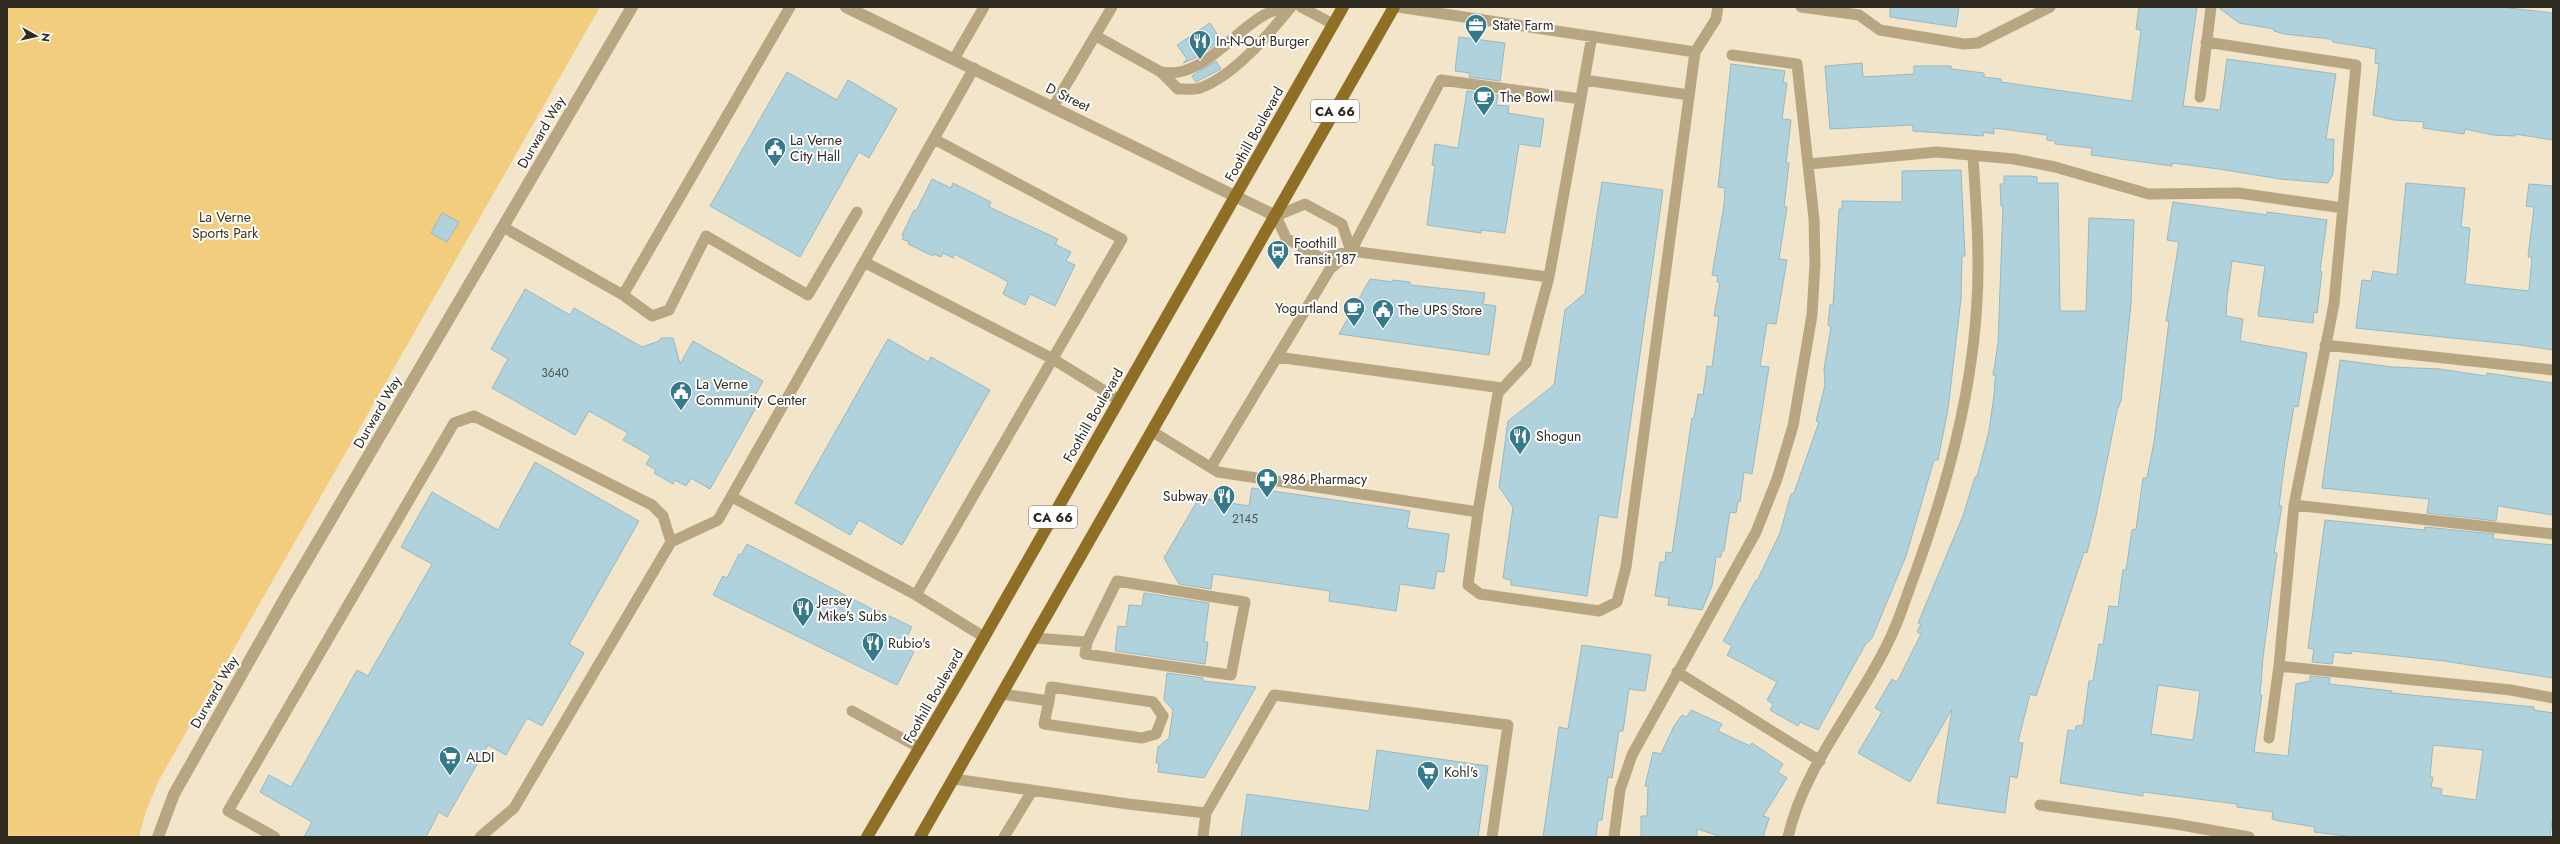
<svg xmlns="http://www.w3.org/2000/svg" width="2560" height="844" viewBox="0 0 2560 844" font-family="Jost,sans-serif">
	<style>
		.green { fill: #f3cd7e }
		.building { fill: #b0d2dc; stroke: #97b9c2; fill-rule: evenodd }
		.lines { fill: none; stroke-linecap: round; stroke-linejoin: round }
		.lane { stroke: #b8a683; stroke-width: 11 }
		.street { stroke: #b8a683; stroke-width: 12 }
		.primary { stroke: #8f6f25; stroke-width: 12 }
		.labels { text-anchor: middle; stroke-width: 4; stroke-linejoin: round; paint-order: stroke }
		.number-label { font-size: 12px; fill: #505550 }
		.shield { fill: #fff; stroke: #6e6b64; stroke-width: 1 }
		.shield-label { font-size: 13px; font-weight: bold; fill: #302b21 }
		.poi-label { font-size: 14px; fill: #302b21; stroke: #fff; text-anchor: start }
		.street-label { font-size: 14px; fill: #302b21; stroke: #fff }
		.park-label { font-size: 14px; fill: #45340e; stroke: #fff }
	</style>
	<rect width="100%" height="100%" fill="#f3e5ca"/>
	<path class="green" d="M7 7H600L159 780 146 811 139 837H7Z"/>
	<path class="building" d="M1890 7H1959L1956 27 1890 17Z
		M2139 7H2197L2183 106 2220 110 2227 59 2336 74 2326 139H2334L2333 174 2328 183 2280 179 2219 169 2172 163V166L2091 155 2092 148 2055 144V141L2047 140V135L1994 128V134L1984 132 1983 136 1913 131V125L1830 129 1825 66 1862 63 1863 77 1914 74V66H1951V69L1984 73V77L2001 79V82L2132 101 2141 30 2136 29Z
		M2218 7H2500L2553 13V140L2515 134V136L2493 135 2465 129 2464 134 2423 128 2424 122 2394 120 2373 115 2379 64 2375 63 2376 49 2333 42 2331 39 2284 34 2274 31V29L2239 23Z
		M1210 23 1221 40 1200 56 1183 63 1187 59 1177 45Z
		M1459 37 1505 43 1500 81 1469 77 1470 73 1455 71Z
		M1216 61 1221 69 1196 82 1192 76Z
		M1731 64 1785 71 1783 82 1787 83 1782 119 1791 120 1786 163H1789L1784 207H1787L1779 259 1787 260 1776 324 1767 323 1760 366 1769 367 1752 474 1744 472 1740 502 1738 501 1736 513 1730 512 1724 551H1722L1721 557H1716L1712 586 1702 610 1668 605 1669 598 1655 596 1660 562H1665L1666 552 1672 553 1692 418H1694L1698 394 1703 395 1707 366 1712 367 1719 316H1714L1720 282H1717L1718 276 1712 275 1724 205 1725 188 1718 187Z
		M787 72 837 100 848 80 897 109 869 158 859 152 800 257 710 206Z
		M1467 91 1498 95 1496 105 1509 106 1508 113 1544 119 1540 147 1519 144 1505 233 1481 230V233L1427 225 1435 165H1432L1435 144 1458 148Z
		M1961 170 1965 256H1962L1961 299 1948 409 1938 460H1934L1906 556 1872 638 1865 645 1818 730 1800 722 1798 726 1770 710 1773 704 1767 700 1777 682 1727 655 1732 646 1723 641 1756 580 1757 581 1780 533 1791 494 1794 493 1819 422 1816 421 1825 385 1824 369 1831 327 1828 325 1830 305H1833L1839 209H1842V201L1902 202V171Z
		M2004 176H2030L2037 177V183H2058L2060 311H2086L2089 218 2134 220 2131 303 2121 401 2117 410 2096 516 2087 553 2084 552 2036 696 2030 694 2018 742 2023 743 2017 778 2010 776 2005 813 1937 803 1952 709 1910 782 1858 753 1882 712 1875 708 1892 679 1897 682 1921 634 1917 632 1921 624 1918 623 1963 516 1975 477H1977L1989 431 1995 388H1994L1996 375H1993L1998 344 2003 206H2001L2000 184H2004Z
		M932 179 951 188 953 183 991 202 989 207 1058 239 1055 244 1071 252 1066 261 1075 265 1055 306 1030 294 1025 305 1003 294 1008 282 998 276 954 254 953 258 943 253 941 257 934 254 933 256 908 244 909 242 902 239 904 236 902 235 914 210 916 211Z
		M1602 182 1663 190 1617 518 1599 515 1587 596 1511 585V580L1503 578 1513 507 1499 487 1508 421 1554 385 1565 310 1585 293Z
		M2406 183 2465 188 2461 227 2470 228 2465 284 2529 291 2532 257H2528L2534 207 2526 206 2529 184 2553 186V350L2520 345 2356 328 2362 280 2371 281 2373 271 2397 275Z
		M2173 202 2267 215V212L2327 220 2320 271 2322 272 2317 313 2314 312 2313 323 2258 316 2265 266 2232 261 2227 298 2226 316 2243 319 2240 341 2307 353 2298 407 2294 406 2285 459 2279 506H2282L2274 553H2277L2263 657 2260 695H2262L2254 752 2288 756 2296 684 2310 681V676L2330 678 2329 684 2392 691 2391 693 2534 707V710L2553 713V815L2550 837H2353L2314 832 2315 827 2279 821 2272 819 2273 812 2237 807V804L2143 792V796L2060 783 2068 730 2075 731 2076 726 2083 725 2089 681H2093L2099 644 2103 645 2109 606 2118 607 2123 570H2126L2132 530 2136 529 2143 478H2147L2154 442 2169 321H2166L2179 242 2167 240ZM2158 685 2200 691 2193 740 2151 734ZM2433 745 2483 750 2476 800 2441 795 2442 789 2431 787 2433 777H2430Z
		M442 213 459 222 447 242 431 233Z
		M1370 279 1393 282V280L1410 282V285L1485 293 1483 304 1496 306 1489 355 1339 334Z
		M525 289 570 315 574 308 642 347 659 341 661 338H673L680 364 693 341 763 381 752 401 758 404 710 489 691 478 686 486 675 480 673 484 654 473 656 470 646 464 651 456 623 440 628 433 589 411 575 435 492 388 508 359 491 349Z
		M888 339 928 362 931 357 990 390 902 545 859 520 850 535 795 503Z
		M2340 360 2392 367 2440 369 2486 376 2487 373 2553 383V515L2498 506 2496 521 2427 513 2429 499 2322 488Z
		M535 462 639 521 569 644 584 653 542 726 527 718 506 755 488 745 447 817 439 812 426 837H304L312 822 260 792 269 775 291 787 357 670 368 676 432 564 401 547 432 492 498 530Z
		M1252 488 1410 511 1407 528 1449 534 1444 572 1437 571 1434 589 1400 584 1396 611 1329 601 1330 591 1213 574 1211 589 1179 584 1164 558 1199 498 1249 506Z
		M2325 520 2424 530 2425 527 2494 534 2493 539 2553 545V678L2444 661 2352 651 2351 654 2334 652 2332 664 2312 662 2314 649 2308 648Z
		M747 544 872 609 873 608 912 627 902 646 914 652 897 685 713 595 723 576 727 578 739 554 741 555Z
		M1144 593 1209 603 1204 642H1208L1205 664 1115 651 1118 626 1126 627 1129 605 1142 606Z
		M1582 645 1651 655 1645 691 1629 689 1623 731H1619L1612 778 1608 777 1602 820H1598L1596 837H1543L1559 727 1568 729Z
		M1167 673 1203 678V681L1256 687 1204 778 1158 772 1159 763H1156L1158 747 1169 738 1173 710 1164 700Z
		M1691 710 1722 724 1718 731 1750 746 1752 743 1783 764 1778 772 1787 778 1763 816 1769 818 1763 837H1722L1697 829V837H1641V816H1647L1648 786H1645L1653 752 1661 754 1674 726 1682 715 1687 717Z
		M1377 750 1488 766 1478 837H1241L1247 794 1369 811Z"/>
	<g class="lines">
		<path class="lane" d="M1301 7 1333 24
			M1398 7 1695 52 1716 19 1718 7
			M1801 7 1859 15 1880 30 1964 44 1978 43 2050 7
			M1096 36 1161 72 1178 89C1185 89 1194 90 1200 88 1234 76 1269 34 1291 7
			M1592 36 1549 277 1526 363 1498 393 1478 512 1468 585 1480 594 1599 611 1617 602 1626 567 1695 52
			M2206 42 2356 65 2334 304 2294 505 2279 666 2269 738
			M954 59 984 7
			M1161 72C1202 80 1233 31 1266 14 1273 10 1282 9 1290 7
			M1584 80 1689 95
			M2200 97 2211 7
			M1053 107 1112 7
			M1809 164 1937 152 2014 159 2055 167 2149 194 2238 193 2343 208
			M503 227 623 295 790 7
			M1351 251 1342 224 1305 204 1276 216 1286 238 1321 258 1351 251 1549 277
			M864 262 1053 359 1119 400
			M623 295 652 316 669 310 706 236 808 295 857 212
			M2325 345 2553 370
			M1277 357 1502 388
			M1153 432 1218 472 1478 512
			M1211 467 1330 269 1351 251 1441 80 1581 99
			M732 497 916 595 1122 239 934 139
			M2294 505 2553 534
			M1117 581 1245 602 1231 675 1085 654 1087 642Z
			M916 595 984 637
			M1035 638 1087 642
			M2279 666 2511 690 2553 698
			M1677 672 1820 761
			M1002 694 1049 701 1044 724 1142 738 1156 734 1163 716 1153 702 1051 687 1049 701
			M852 711 920 748
			M954 779 1128 804 1206 813
			M2040 805 2176 824 2249 837
			M275 837 228 811 454 423 474 416 652 505 663 516 671 542
			M480 837 514 808 671 542 718 520 974 68
			M1004 837 1032 791
			M1203 837 1206 813 1274 695 1508 725 1492 837
			M1614 837 1620 790 1632 755 1756 532 1777 479 1793 426 1812 315 1815 264 1814 219 1797 64 1732 55
			M1788 837C1805 762 1862 702 1893 632 1902 612 1908 591 1916 571 1952 472 1979 367 1978 260 1978 226 1975 191 1973 156"/>
		<path class="street" d="M846 7 1276 216
			M158 837 174 794 286 596 632 7"/>
		<path class="primary" d="M867 837 966 669 1343 7
			M920 837 1394 7"/>
	</g>
	<defs>
		<g id="office-pin" transform="scale(1.15)"><path d="M0 17L-7.5 6A9.5 9.5 0 1 1 7.5 6Z" fill="#36798a" stroke="#fff"/><path d="M-6-3h4V-5.5h4V-3h4V5H-6ZM-1-4.5V-3h2v-1.5ZM-6 0V1H6V0Z" fill="#fff"/></g>
		<g id="restaurant-pin" transform="scale(1.15)"><path d="M0 17L-7.5 6A9.5 9.5 0 1 1 7.5 6Z" fill="#36798a" stroke="#fff"/><path d="M-5-6h1v4h1v-4h1v4h1v-4h1v5L-1.5 .5V6h-2V.5L-5-1ZM5-6V6H3V1.5H1.5Q1.5-4 5-6Z" fill="#fff"/></g>
		<g id="cafe-pin" transform="scale(1.15)"><path d="M0 17L-7.5 6A9.5 9.5 0 1 1 7.5 6Z" fill="#36798a" stroke="#fff"/><path d="M-5.5-4.5H6V0H3Q3 3.5 0 3.5H-2.5Q-5.5 3.5-5.5 0ZM3-3.2v2h1.7v-2ZM-6 4.5H4V6H-6Z" fill="#fff"/></g>
		<g id="civic-pin" transform="scale(1.15)"><path d="M0 17L-7.5 6A9.5 9.5 0 1 1 7.5 6Z" fill="#36798a" stroke="#fff"/><path d="M-.6-6.5H3V-4.5H.6V-3L4-1V1h2V6H-6V1h2V-1L-.6-3ZM-1.2 2.5V6h2.4V2.5Z" fill="#fff"/></g>
		<g id="bus-pin" transform="scale(1.15)"><path d="M0 17L-7.5 6A9.5 9.5 0 1 1 7.5 6Z" fill="#36798a" stroke="#fff"/><path d="M-5-6H5V4H4V6H2V4H-2V6H-4V4H-5ZM-3.5-4V0h7V-4ZM-3.5 1.2v1.5H-2V1.2ZM2 1.2v1.5H3.5V1.2Z" fill="#fff"/></g>
		<g id="pharmacy-pin" transform="scale(1.15)"><path d="M0 17L-7.5 6A9.5 9.5 0 1 1 7.5 6Z" fill="#36798a" stroke="#fff"/><path d="M-2-6h4v4h4v4h-4v4h-4v-4h-4v-4h4Z" fill="#fff"/></g>
		<g id="supermarket-pin" transform="scale(1.15)"><path d="M0 17L-7.5 6A9.5 9.5 0 1 1 7.5 6Z" fill="#36798a" stroke="#fff"/><path d="M-6-5.5h2.5l.6 2H6L4.5 2H-2.5L-4.4-4H-6ZM-1.5 3.2a1.3 1.3 0 1 0 .1 0ZM3 3.2a1.3 1.3 0 1 0 .1 0Z" fill="#fff"/></g>
	</defs>
	<g fill-rule="evenodd">
		<use href="#office-pin" x="1476" y="25"/>
		<use href="#restaurant-pin" x="1200" y="41"/>
		<use href="#cafe-pin" x="1484" y="97"/>
		<use href="#civic-pin" x="775" y="148"/>
		<use href="#bus-pin" x="1278" y="251"/>
		<use href="#cafe-pin" x="1354" y="308"/>
		<use href="#civic-pin" x="1383" y="310"/>
		<use href="#civic-pin" x="681" y="392"/>
		<use href="#restaurant-pin" x="1520" y="436"/>
		<use href="#pharmacy-pin" x="1267" y="479"/>
		<use href="#restaurant-pin" x="1224" y="496"/>
		<use href="#restaurant-pin" x="803" y="608"/>
		<use href="#restaurant-pin" x="873" y="643"/>
		<use href="#supermarket-pin" x="450" y="757"/>
		<use href="#supermarket-pin" x="1428" y="772"/>
	</g>
	<g class="labels">
		<g class="number-label">
			<text x="555" y="377">3640</text>
			<text x="1245" y="523">2145</text>
		</g>
		<g class="shield">
			<rect x="1311" y="100" width="48" height="22" rx="3"/>
			<rect x="1029" y="506" width="48" height="22" rx="3"/>
		</g>
		<g class="shield-label">
			<text x="1335" y="116">CA 66</text>
			<text x="1053" y="522">CA 66</text>
		</g>
		<g class="poi-label">
			<text x="1492" y="30">State Farm</text>
			<text x="1216" y="46">In-N-Out Burger</text>
			<text x="1500" y="102">The Bowl</text>
			<text x="790" y="145">La Verne<tspan x="790" dy="16">City Hall</tspan></text>
			<text x="1294" y="248">Foothill<tspan x="1294" dy="16">Transit 187</tspan></text>
			<text x="1338" y="313" text-anchor="end">Yogurtland</text>
			<text x="1398" y="315">The UPS Store</text>
			<text x="696" y="389">La Verne<tspan x="696" dy="16">Community Center</tspan></text>
			<text x="1536" y="441">Shogun</text>
			<text x="1282" y="484">986 Pharmacy</text>
			<text x="1208" y="501" text-anchor="end">Subway</text>
			<text x="818" y="605">Jersey<tspan x="818" dy="16">Mike's Subs</tspan></text>
			<text x="888" y="648">Rubio's</text>
			<text x="466" y="762">ALDI</text>
			<text x="1444" y="777">Kohl's</text>
		</g>
		<g class="street-label">
			<text transform="translate(1068 97) rotate(26)" y="5">D Street</text>
			<text transform="translate(541 132) rotate(-60)" y="5">Durward Way</text>
			<text transform="translate(1254 134) rotate(-61)" y="5">Foothill Boulevard</text>
			<text transform="translate(377 412) rotate(-60)" y="5">Durward Way</text>
			<text transform="translate(1093 415) rotate(-60)" y="5">Foothill Boulevard</text>
			<text transform="translate(214 692) rotate(-60)" y="5">Durward Way</text>
			<text transform="translate(933 696) rotate(-60)" y="5">Foothill Boulevard</text>
		</g>
		<g class="park-label">
			<text x="225" y="222">La Verne<tspan x="225" dy="16">Sports Park</tspan></text>
		</g>
	</g>
	<rect width="2560" height="844" fill="none" stroke="#302b21" stroke-width="16"/>
	<g transform="translate(36 36) rotate(98)" stroke="#ffffff" stroke-width="3" paint-order="stroke">
	<path d="M0-3L7 15L0 10L-7 15Z" fill="#302b21"/>
	<text y="-6" font-size="11" font-weight="bold" text-anchor="middle" fill="#302b21">N</text>
	</g>
</svg>
